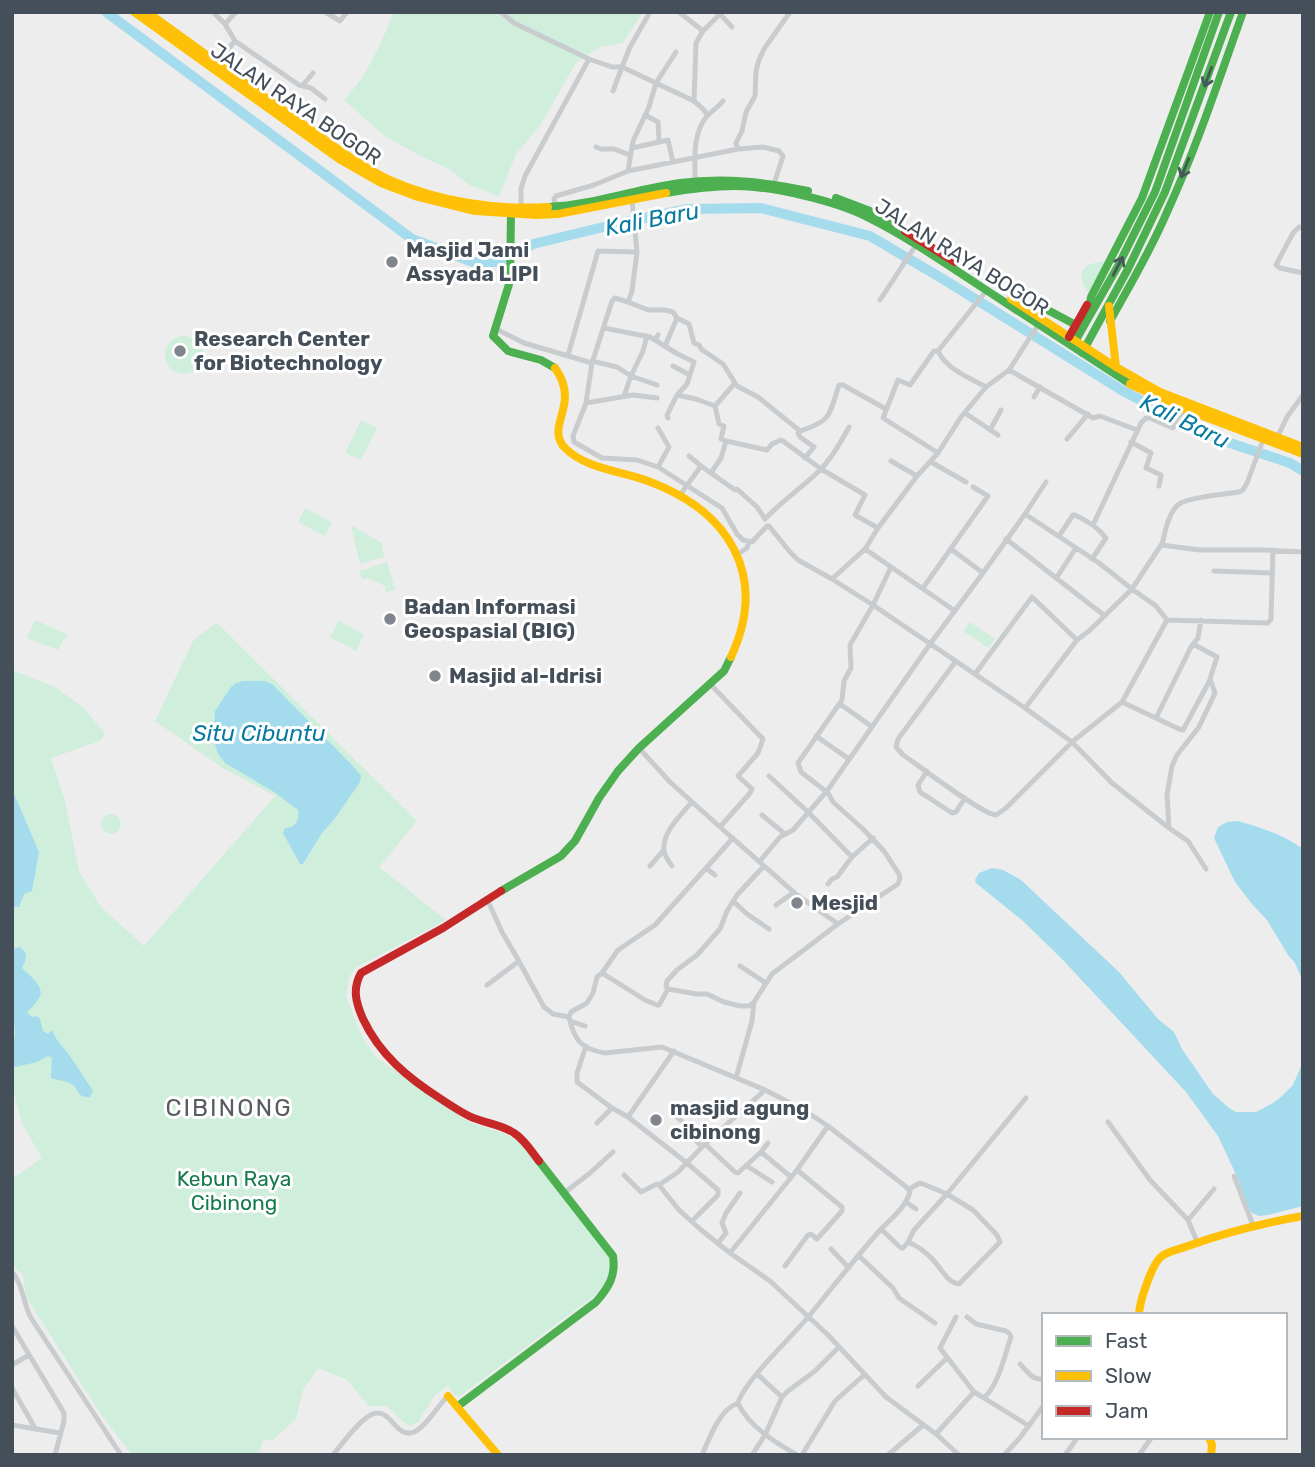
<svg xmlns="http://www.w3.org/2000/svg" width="1315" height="1467" viewBox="0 0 1315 1467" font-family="Rubik,sans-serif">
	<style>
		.green { fill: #d0eedc }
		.water { fill: #a4dbed }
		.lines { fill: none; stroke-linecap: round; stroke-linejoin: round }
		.river { stroke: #a4dbed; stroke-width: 10 }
		.street { stroke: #c9ccce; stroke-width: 5 }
		.fast { stroke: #4caf50; stroke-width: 8 }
		.slow { stroke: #ffc107; stroke-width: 8 }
		.jam { stroke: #c62828; stroke-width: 8 }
		.oneway { stroke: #455959 }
		.poi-dot { fill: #80868d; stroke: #fff; stroke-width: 2.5 }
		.labels { text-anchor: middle; stroke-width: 6; stroke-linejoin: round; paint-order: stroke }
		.street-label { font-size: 21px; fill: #444f5a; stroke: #fff }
		.poi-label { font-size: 21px; font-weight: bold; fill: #444f5a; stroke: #fff; text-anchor: start }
		.park-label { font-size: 21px; fill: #157b4c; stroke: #fff }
		.water-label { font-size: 23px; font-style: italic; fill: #0a7ba0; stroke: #fff }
		.quarter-label { font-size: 24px; letter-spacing: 2px; fill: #595c61; stroke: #fff }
	</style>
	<rect width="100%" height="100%" fill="#eeeded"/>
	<path class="green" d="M394 12H643L623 43 599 47 576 63 539 127 516 154 499 197 468 184 451 170 425 158 386 137 344 100C368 75 381 43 394 12Z
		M1102 261 1107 262 1091 295C1085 288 1081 283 1081 273L1088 265Z
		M165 355a19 19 0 1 1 38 0a19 19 0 1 1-38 0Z
		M361 420 377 428 361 460 345 453Z
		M305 508 332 522 325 536 298 522Z
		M351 525 382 543 384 557 360 564Z
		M387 562 395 590 386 592 385 586 367 578 362 580 360 571Z
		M35 620 67 634 58 650 27 638Z
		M339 621 364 634 356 651 330 637Z
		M970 622 995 639 988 648 963 631Z
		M217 623 417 821 379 867 446 920 355 968 349 978 346 996 362 1037 376 1057 455 1113 471 1123 508 1135 520 1142 609 1256C612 1275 608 1282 594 1296L460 1396 454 1395 448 1386 435 1395 419 1421 411 1426 403 1422 387 1406H369L347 1380 318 1368 303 1390 296 1419 273 1440H263L258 1455H132L102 1416 26 1297 23 1275 12 1265V1179L42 1158 22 1124 12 1084V670L55 687 84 708 105 734 100 741 51 758 65 801 79 871 101 907 144 946 275 796 221 767 155 721 194 639Z
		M101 824a10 10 0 1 1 20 0a10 10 0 1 1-20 0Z"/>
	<path class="water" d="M243 681H265L272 684 354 767 361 776 360 782 336 817 322 833 303 864H300L283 833 285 828C295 828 300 821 298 810L274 792 225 763 218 754 215 744 214 730 215 711 231 687 236 683Z
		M12 789 39 852 32 891 24 894 19 907H12Z
		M1238 821C1260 827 1284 835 1303 849V982L1295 963 1288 955 1267 920 1252 904 1235 882 1214 838 1218 827 1227 822Z
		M992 868 1003 870 1021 880 1119 972 1158 1019 1174 1032 1182 1049 1213 1094 1229 1108 1236 1112H1256L1273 1103 1282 1096 1293 1085 1303 1062V1206L1268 1215 1259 1216 1252 1213 1245 1203 1239 1181 1218 1136 1186 1092 1062 959 1023 921 976 883 975 880 979 873Z
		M20 947C29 954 26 959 22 968 29 976 46 986 39 998 36 1004 30 1008 27 1013L32 1017 37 1016 40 1019 43 1031 48 1034 52 1030 57 1040 70 1056 93 1091 90 1097C75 1098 80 1088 70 1083 65 1081 57 1080 51 1078L52 1058 48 1056 37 1062 15 1067 12 1065V1050L15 1034 12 998V953L15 948Z"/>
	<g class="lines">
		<path class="river" d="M106 12 412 239 473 262H498L533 244 616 224 688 209 761 208 870 236 943 279 1123 391 1218 439 1290 463 1303 471"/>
		<path class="street" d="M213 12 225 24
			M325 12 340 21 347 12
			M501 12 514 23 589 59
			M679 12 703 31
			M235 41 299 85 311 88 325 99
			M217 62 235 41 225 24 236 12
			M303 85 313 73
			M613 91 622 67 694 101 702 108 708 115
			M694 101 696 43 703 31 720 14 732 27
			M645 115 658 122 659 142
			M596 147 601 149H614L630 155
			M632 148 668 140 673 162
			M628 171 633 141 649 107 656 83 676 52
			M695 181C695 160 692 134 707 116 712 111 718 107 723 101
			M774 184 783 156 779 151 763 147 738 149 736 143 742 131 746 112 755 96 756 71 759 60 764 49 790 12
			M632 200 637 252 632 291 628 302 615 298 612 301 592 363 586 403 573 436 574 442 602 458 637 460 658 467 722 508 737 534 743 540 752 542 767 526H769L790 552 798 560 832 579 873 605 1025 708 1072 742 1112 783 1169 828
			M521 207V189L525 176 589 59 612 67H622L630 47 650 12
			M556 207 554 199 556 196 594 185 628 171 738 149
			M1303 228 1299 227 1293 233 1276 265 1280 268 1303 273
			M880 300 916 245
			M628 302 648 310H665L673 312 677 318 689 324 694 343 699 345 701 349 723 364 737 386 758 397 800 431
			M604 328 650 337 655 340 658 335
			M496 329 524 343 592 363
			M655 340 676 353 694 362 687 384 677 395 667 415 668 418
			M665 346 677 318
			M938 351C946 369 970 378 986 387
			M568 355 598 251 637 252
			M592 361 617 367 631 376 643 351 647 336
			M673 366 690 375
			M1009 370 1093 418 1100 416 1137 430
			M677 395 696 399 715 406
			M624 396 631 376 657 385
			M1034 397 1040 387
			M586 403 633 395 657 398
			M965 413 998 435
			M990 430 1001 410
			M1277 438 1287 417 1303 395
			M1067 439 1088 414
			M726 441 767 450 772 444 781 440 783 441 821 469 865 495 855 515 878 528
			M1131 442 1151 453 1146 468 1161 475 1159 486
			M938 453 883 418 898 380 910 385 934 351H938L986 291
			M805 458 814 447 800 437 798 433 800 431C832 421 829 415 839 385H843L886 409
			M891 461 917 476
			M931 462 966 482
			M701 466 735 490 737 489 757 507 765 519
			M658 467 669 447 658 428
			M711 473 721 458 726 441 721 439 724 426 719 424 715 406 735 383
			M680 495 701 466 689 456
			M1025 514 1046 482
			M765 519C782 501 803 487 820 470 832 458 841 442 849 427
			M1093 525 1141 423 1146 418H1150L1173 428 1184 409
			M1059 536 1073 515H1075C1088 521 1098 527 1106 538L1092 559
			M1006 539 1105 616
			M1162 545C1165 532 1168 513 1179 504 1188 497 1226 494 1239 492L1243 490 1247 483 1263 440
			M865 549 955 611
			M951 549 983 573
			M738 554 747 548 749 542
			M1214 571 1272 573
			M1057 577 1076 548
			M832 579 865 549 878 528 917 476 938 453 961 417 986 387 1009 370 1038 325
			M923 588 988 496 973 487
			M1193 644 1217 657 1210 679 1215 693 1199 727 1177 755 1172 766 1167 795 1169 828 1188 841 1206 869
			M956 661 898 739 896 747 903 755C920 766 981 814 996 815L1006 808 1072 742 1122 702 1167 620 1268 623 1271 619 1273 550
			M975 674 1032 597 1077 640
			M711 685 763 739 758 753 738 776 752 789 750 793 720 827
			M1122 702 1179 729 1183 730 1210 680
			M840 704 871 726
			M1025 708 1077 640 1089 631 1132 589 1156 606 1167 620
			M1156 718 1191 647 1198 638 1201 620
			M816 736 849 759
			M639 748 670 782 720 827 797 895 838 924
			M927 771 918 785 920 792 952 813 956 812 965 798
			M769 776 809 813 852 857
			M762 815 785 834
			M760 861 780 837 793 830 827 791 930 644 983 573 1025 514 1099 563 1132 589 1161 545 1200 550H1265L1303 552
			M650 866 663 851
			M672 866C669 862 664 855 664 850 662 832 681 815 692 802
			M707 869 715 875
			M828 884 832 879 837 877 852 857 873 838
			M487 899 502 932 516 956 544 1007 553 1014 569 1017C574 1040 581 1049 605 1053L662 1047 765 1090 802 1109 828 1126 905 1186 910 1191C907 1206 892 1218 881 1229 856 1257 833 1287 809 1316 792 1337 745 1380 738 1403 719 1410 710 1437 702 1455
			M733 901 747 914 769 929
			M776 905 794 892
			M740 966 766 983
			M602 973 645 1000 657 1005H659L668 989
			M487 985 519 961
			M754 1002 749 1006H740L724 1002 707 994H697L668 989 666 986 667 981 677 970 697 955 720 929 727 911 737 895 764 866
			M569 1017 571 1012 587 1003 593 993 597 977 602 973 618 950 655 925 733 838
			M570 1021 585 1026
			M586 1046 577 1073V1082L612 1108
			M736 1078 752 1021 754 1002 772 974 838 924 898 884 900 878 899 874 884 851 863 829 833 802 828 793 801 772 798 763 842 700 844 681 851 668 850 645 873 605 891 567
			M628 1117 674 1051
			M677 1117 687 1126V1131L702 1147
			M1108 1122 1150 1180 1188 1220 1198 1244
			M597 1123 612 1108 628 1117 687 1163 718 1190V1195L692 1221
			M705 1144 735 1172 738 1173 761 1152 768 1143
			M761 1152 791 1177
			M747 1166 772 1182
			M624 1175 641 1192 657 1184 659 1185 678 1172 705 1144 765 1090
			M1234 1176 1253 1225
			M659 1185 679 1210 700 1229 730 1253 770 1281 828 1335 886 1397 936 1434 959 1455
			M564 1193 590 1173 613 1152
			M906 1202 916 1209
			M1188 1220 1214 1189
			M881 1229 901 1248H903L908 1242C918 1246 928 1254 935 1262 943 1271 947 1282 959 1284L1000 1242 997 1235 973 1210 947 1194 923 1184 920 1183 909 1189
			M908 1242 914 1230 947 1194 1026 1098
			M718 1243 726 1233 722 1223 726 1213 740 1193
			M831 1249 849 1268
			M730 1253 797 1170 828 1126
			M859 1256 893 1288 899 1298 935 1323
			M785 1266 808 1235 811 1234 817 1239 842 1211V1207L797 1170
			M12 1272C23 1284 23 1303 31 1318L121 1455
			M956 1317 940 1348 974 1392
			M12 1326 64 1413V1421L55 1455
			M1020 1364C1028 1372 1033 1381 1044 1379
			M12 1365 29 1355
			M757 1374 782 1397
			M918 1386 947 1358
			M12 1388 35 1428
			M984 1398 1029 1426
			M738 1403C749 1427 775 1442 797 1455
			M12 1425 60 1433
			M936 1434 974 1392 984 1398C999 1384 1004 1357 1011 1337L1009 1333 1006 1331 976 1324 967 1317
			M333 1455C341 1445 364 1413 377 1413 392 1412 397 1439 414 1432 426 1427 438 1405 448 1396
			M752 1455 765 1435 782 1397 788 1391 815 1371 839 1347
			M802 1455 835 1401 864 1375
			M888 1455 923 1425
			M1004 1455 1019 1439 1044 1405
			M1065 1455 1078 1437
			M1139 1455 1152 1437"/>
		<path class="fast" d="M666 193C689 189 712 186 735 186 772 186 837 201 869 218 909 238 946 264 983 288 1032 320 1081 352 1130 384
			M836 198 870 211 892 223
			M548 207C593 205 636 189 680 183 724 177 765 182 808 191
			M511 214 510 281 493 336 508 351 541 360 555 368
			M1034 313 1042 307 1076 325
			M1087 320 1091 297 1142 198 1210 12
			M1110 321C1130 285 1151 250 1167 212 1197 147 1219 79 1243 12
			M1073 345 1118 266 1155 192 1219 12
			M1082 353 1128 269 1165 192 1231 12
			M501 891 561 856 575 841 599 798 618 771 639 748 724 671 731 657
			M458 1406 596 1302C609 1287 616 1276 613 1256L539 1161"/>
		<path class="slow" d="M134 12 339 159 381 183 415 196 475 211 537 215 558 214 666 193
			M147 12C199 49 250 87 303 124 331 144 360 166 392 181 440 202 496 210 548 207
			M1011 299 1116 367 1160 392 1303 447
			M1109 306 1116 367
			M555 368C561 376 565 387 565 397 565 415 550 433 565 448 586 469 622 471 648 481 729 511 769 575 731 657
			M1130 384 1184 409 1303 454
			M1139 1315C1139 1303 1152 1263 1162 1256 1169 1251 1180 1249 1188 1246 1226 1232 1263 1223 1303 1216
			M448 1396 498 1455
			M1209 1437 1212 1445 1211 1455"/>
		<path class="jam" d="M905 231 955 262
			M1069 337 1087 305
			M501 891 443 928 361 973C352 989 356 1003 363 1019 380 1055 408 1078 441 1099 450 1105 459 1111 469 1116 483 1123 501 1124 514 1133 524 1139 532 1152 539 1161"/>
	</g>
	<defs><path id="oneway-shaft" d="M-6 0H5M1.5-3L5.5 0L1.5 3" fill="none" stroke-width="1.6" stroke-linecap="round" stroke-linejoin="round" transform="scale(1.75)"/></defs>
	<g class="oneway">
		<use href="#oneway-shaft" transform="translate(1208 77) rotate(110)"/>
		<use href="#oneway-shaft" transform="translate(1185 168) rotate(112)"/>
		<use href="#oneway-shaft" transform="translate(1118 266) rotate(-62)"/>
	</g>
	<g class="poi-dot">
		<circle cx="392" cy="262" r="7"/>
		<circle cx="180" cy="351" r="7"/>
		<circle cx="390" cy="619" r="7"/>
		<circle cx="435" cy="676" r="7"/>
		<circle cx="797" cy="903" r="7"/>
		<circle cx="656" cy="1120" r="7"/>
	</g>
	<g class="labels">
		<g class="street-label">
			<text transform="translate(296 104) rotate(34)" y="7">JALAN RAYA BOGOR</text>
			<text transform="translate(962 257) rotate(32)" y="7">JALAN RAYA BOGOR</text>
		</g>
		<g class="poi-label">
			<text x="406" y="257">Masjid Jami<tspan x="406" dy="24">Assyada LIPI</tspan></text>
			<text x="194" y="346">Research Center<tspan x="194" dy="24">for Biotechnology</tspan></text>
			<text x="404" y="614">Badan Informasi<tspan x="404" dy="24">Geospasial (BIG)</tspan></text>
			<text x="449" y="683">Masjid al-Idrisi</text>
			<text x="811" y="910">Mesjid</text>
			<text x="670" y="1115">masjid agung<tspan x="670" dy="24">cibinong</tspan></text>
		</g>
		<g class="park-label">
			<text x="234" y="1186">Kebun Raya<tspan x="234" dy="24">Cibinong</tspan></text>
		</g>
		<g class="water-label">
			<text transform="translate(652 219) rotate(-11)" y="8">Kali Baru</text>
			<text transform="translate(1185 421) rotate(26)" y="8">Kali Baru</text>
			<text x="259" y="741">Situ Cibuntu</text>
		</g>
		<g class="quarter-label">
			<text x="229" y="1116">CIBINONG</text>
		</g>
	</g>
	<rect width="1315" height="1467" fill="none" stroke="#444f5a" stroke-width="28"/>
	<rect x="1042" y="1313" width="245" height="126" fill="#ffffff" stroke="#b4b9bd" stroke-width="2"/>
	<rect x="1056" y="1336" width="35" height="10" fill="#4caf50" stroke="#b4b9bd" stroke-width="2"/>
	<text x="1105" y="1348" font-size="21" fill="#444f5a">Fast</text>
	<rect x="1056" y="1371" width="35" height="10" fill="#ffc107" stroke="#b4b9bd" stroke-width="2"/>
	<text x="1105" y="1383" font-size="21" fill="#444f5a">Slow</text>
	<rect x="1056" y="1406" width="35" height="10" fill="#c62828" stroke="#b4b9bd" stroke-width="2"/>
	<text x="1105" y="1418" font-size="21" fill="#444f5a">Jam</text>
</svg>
